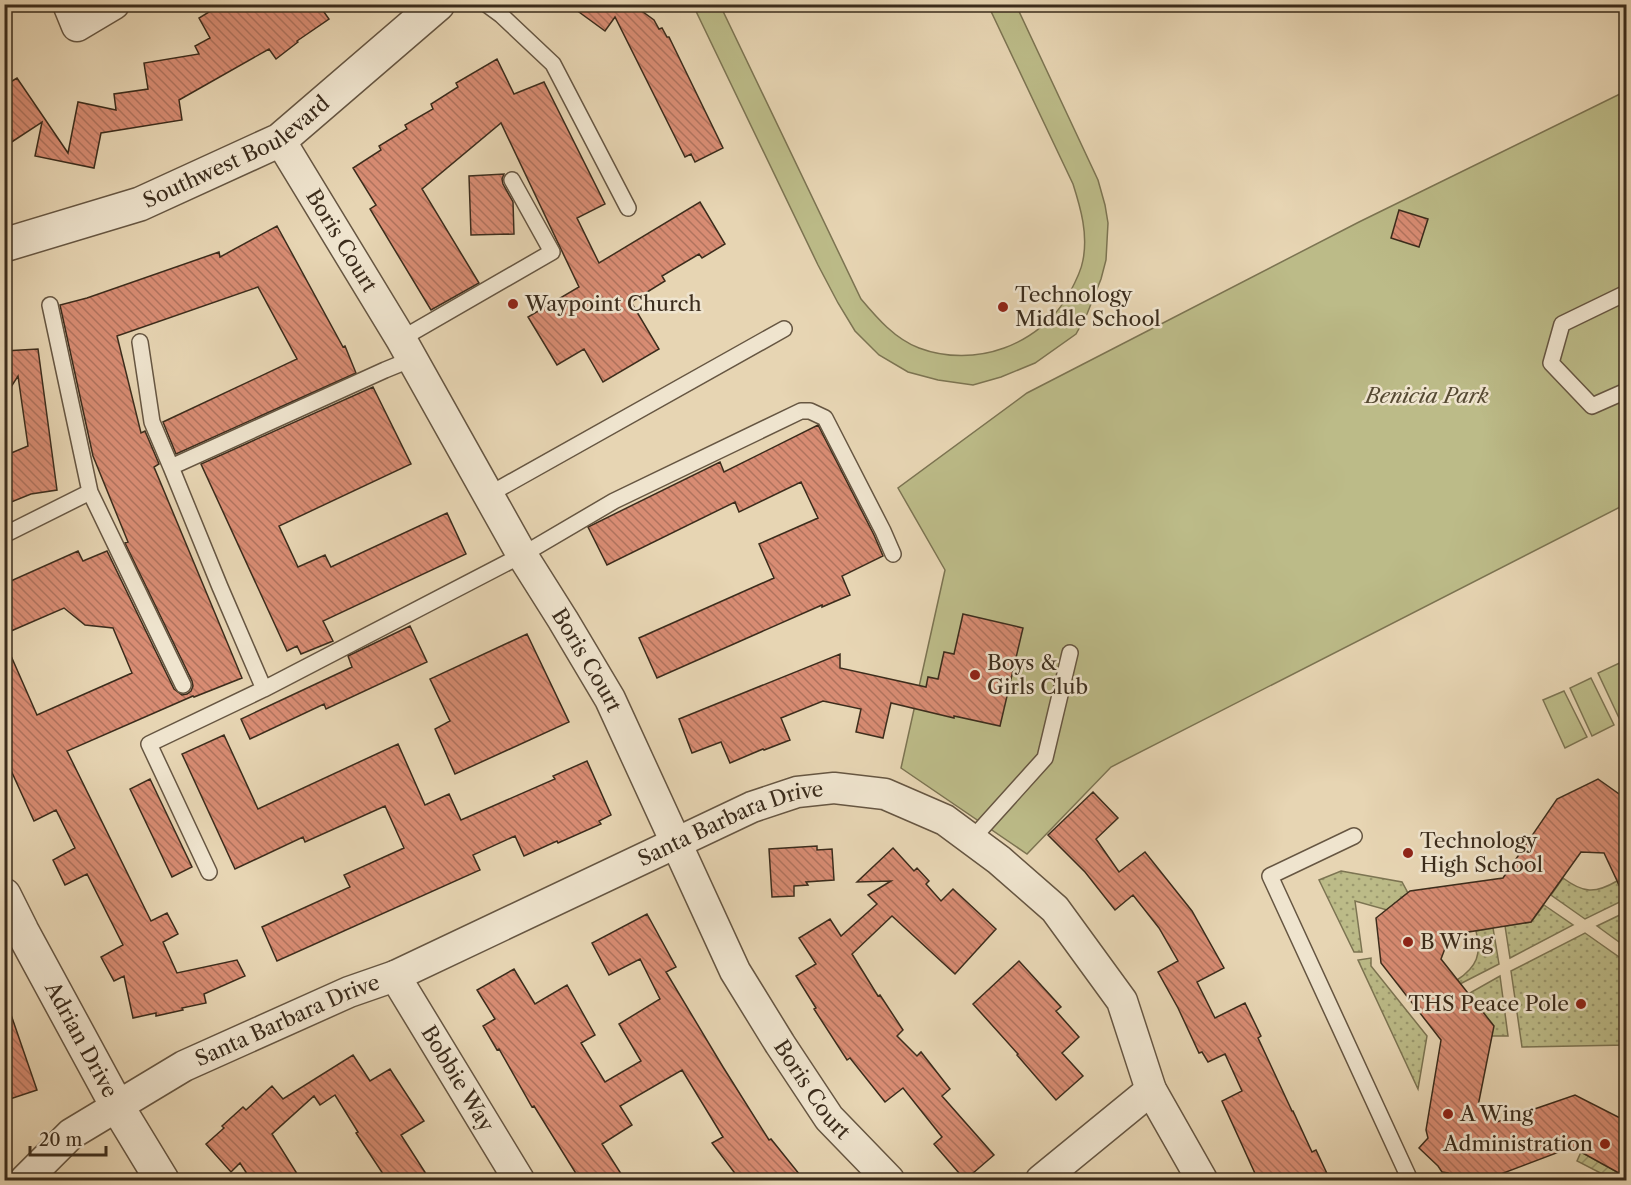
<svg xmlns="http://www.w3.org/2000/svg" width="1631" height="1185" viewBox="0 0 1631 1185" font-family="'Libre Caslon Text',serif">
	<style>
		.grass { fill: url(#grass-dots); stroke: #7c7452; stroke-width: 1.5 }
		.park { fill: #bcbb88; stroke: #7c7452; stroke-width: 1.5 }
		.garden { fill: url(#garden-furrows); stroke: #7c7452; stroke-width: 1.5 }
		.building { fill: url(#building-back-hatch); stroke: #3b2c1c; stroke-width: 1.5 }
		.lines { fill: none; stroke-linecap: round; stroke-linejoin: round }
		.service-casing { stroke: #665642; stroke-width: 18 }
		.minor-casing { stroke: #665642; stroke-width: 33 }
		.tertiary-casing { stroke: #665642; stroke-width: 36 }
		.service { stroke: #efe4ce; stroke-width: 15 }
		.minor { stroke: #efe4ce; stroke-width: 30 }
		.tertiary { stroke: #efe4ce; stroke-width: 33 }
		.poi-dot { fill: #8f2418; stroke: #efe4ce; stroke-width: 2 }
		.labels { text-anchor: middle; stroke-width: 5; stroke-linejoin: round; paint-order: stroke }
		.street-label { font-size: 21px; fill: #3b2c1c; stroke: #efe4ce }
		.poi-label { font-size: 21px; fill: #3b2c1c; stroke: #efe4ce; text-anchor: start }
		.park-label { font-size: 21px; font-style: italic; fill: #554932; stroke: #efe4ce }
	</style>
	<defs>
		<pattern id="grass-dots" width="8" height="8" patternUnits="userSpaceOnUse" patternTransform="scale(1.5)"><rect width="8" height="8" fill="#bcbb88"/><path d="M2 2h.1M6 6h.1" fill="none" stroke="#9a986e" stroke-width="1.8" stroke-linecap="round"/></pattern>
		<pattern id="garden-furrows" width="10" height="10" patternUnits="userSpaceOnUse" patternTransform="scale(1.5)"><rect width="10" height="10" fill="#bcbb88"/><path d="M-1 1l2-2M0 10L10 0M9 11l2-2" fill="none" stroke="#9a986e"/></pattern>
		<pattern id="building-back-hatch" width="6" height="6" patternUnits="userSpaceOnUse" patternTransform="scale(1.5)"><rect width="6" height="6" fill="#d88c73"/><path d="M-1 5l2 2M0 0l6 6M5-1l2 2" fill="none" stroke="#b0735e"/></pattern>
	</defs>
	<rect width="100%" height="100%" fill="#e7d5b3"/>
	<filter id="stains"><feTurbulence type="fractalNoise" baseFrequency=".00333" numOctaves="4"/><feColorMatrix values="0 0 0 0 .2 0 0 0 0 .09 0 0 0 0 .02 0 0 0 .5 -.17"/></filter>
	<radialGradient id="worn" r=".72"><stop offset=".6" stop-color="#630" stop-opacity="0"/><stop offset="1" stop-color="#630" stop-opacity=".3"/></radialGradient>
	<path class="grass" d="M1341 871 1402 882 1408 893 1387 910 1355 901 1362 952H1354L1319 880Z
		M1563 878C1583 893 1595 894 1617 881L1626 899 1585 919 1551 895Z
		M1544 905 1573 925 1510 958 1505 926 1531 922Z
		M1626 912V947L1597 926Z
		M1493 928 1499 964 1460 984 1457 980C1477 967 1482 954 1476 931Z
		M1585 933 1626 962V1045L1522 1047 1511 971Z
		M1371 958V966L1427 1036 1418 1089 1358 960Z
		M1500 976 1508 1036H1492L1468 994Z"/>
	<path class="park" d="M693 5H720L861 299C877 318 895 339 919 348 975 369 1040 345 1069 294 1075 283 1081 272 1083 260 1088 234 1081 209 1073 184L988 5H1016L1098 180 1105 205 1108 223 1106 260 1101 279 1087 314 1076 334 1035 363 1001 377 973 385 938 380 908 372 879 355 855 331 838 303 818 265Z
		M1626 91V504L1111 767 1027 854 901 768 945 570 898 488 1027 393 1359 222Z
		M1626 660V717L1620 720 1598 673Z
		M1591 678 1614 725 1592 736 1570 688Z
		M1564 691 1587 737 1565 748 1543 700Z"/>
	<path class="garden" d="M1581 1152 1626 1177V1180H1614L1577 1161Z"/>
	<path class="building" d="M222 4 319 5 329 19 297 41 298 42 276 59 269 49 179 100 182 120 101 133 94 168 35 156 42 122 4 147V86L17 78 68 153 78 102 116 110 114 94 148 89 144 63 199 54 195 46 210 38 199 18Z
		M568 4H632L654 20 659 29 662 28 667 37H669L723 148 695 162 691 154 685 157 615 17 605 31Z
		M497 59 514 94 544 82 605 204 577 218 599 263 700 202 725 244 702 258 699 254 662 276 665 281 631 302 659 349 603 382 584 349 557 365 528 317 579 287 501 123 422 189 479 283 431 310 370 209 376 205 353 168 381 150 379 146 407 129 405 125 433 109 431 104 458 87 456 83Z
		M504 174 502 179 503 184 513 202 514 234 471 235 469 176Z
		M1399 210 1428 219 1419 247 1391 238Z
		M277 226 343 347 345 346 356 373 176 454 163 422 297 359 258 287 117 336 141 433 145 431 159 464 154 467 242 678 194 697 193 696 67 751 151 921 167 913 178 934 163 942 177 973 237 960 245 976 204 994 206 1003 182 1008 183 1010 156 1016V1013L133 1018 124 976 114 981 101 957 123 945 87 874 65 885 53 860 75 848 56 810 34 821 4 755V640L37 715 132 673 113 628 85 625 64 608 4 634V584L78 551 83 561 107 551 174 689 182 695 187 694 191 691 193 686 192 681 125 543 128 542 93 456 60 305 87 298 219 252 220 257Z
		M38 349 57 490 31 494 4 505V456L28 446 18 376 4 398V351Z
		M373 387 411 464 279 526 298 567 325 555 331 567 447 513 466 554 323 621 333 641 301 654 297 646 287 651 201 464Z
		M818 425 874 535 883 556 842 576 850 595 822 607V605L657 678 639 638 774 578 759 544 818 518 801 482 739 512 735 502 607 565 588 527 720 462 724 472Z
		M963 614 1023 628 1000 726 954 716V718L891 703 883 738 856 732 861 709 823 701 781 718 790 740 764 750 763 749 730 763 721 742 692 753 679 719 840 654V668L926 687 928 677 938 679 944 652 954 654Z
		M410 626 427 662 326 709 324 704 250 739 241 719 352 667 348 656Z
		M527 634 569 722 455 774 435 729 450 721 430 679Z
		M224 735 258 809 398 744 425 805 449 794 461 820 555 779 553 776 587 761 611 815 599 821 601 824 558 843 557 841 524 856 515 836 473 855 480 870 277 961 262 927 350 887 344 875 404 848 385 806 305 842 303 837 235 869 182 754Z
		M150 779 192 867 172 877 130 789Z
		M1598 779 1626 799V900L1604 853 1581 852 1531 922 1450 935 1441 959 1494 1026 1478 1106 1497 1122 1575 1095 1626 1121V1177L1572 1147 1485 1180 1475 1178 1473 1180H1457L1448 1173 1442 1172 1438 1166 1419 1148 1428 1138 1426 1130 1441 1040 1381 963 1376 918 1410 891 1503 878 1557 799Z
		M1093 792 1118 818 1096 839 1119 872 1145 852 1192 911 1224 968 1197 982 1215 1018 1245 1003 1261 1036 1258 1038 1292 1111H1293L1312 1152 1316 1150 1330 1180H1258L1222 1101 1242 1091 1225 1054 1208 1062 1202 1052 1199 1053 1178 1008 1158 972 1178 961 1159 928 1133 895 1115 910 1085 872 1048 835Z
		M817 846V850L832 849 834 880 806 882 808 885 794 886V896L772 897 769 849Z
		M893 848 914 871 917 868 929 881 926 884 941 901 953 889 996 929 955 974 892 916 852 954 878 996 880 995 903 1030 897 1036 917 1056 921 1052 950 1089 942 1096 994 1155 965 1180 934 1144 942 1137 903 1088 885 1102 850 1058 847 1060 814 1009 816 1008 796 976 816 964 799 938 830 919 841 936 877 904 868 895 891 881 857 882Z
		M647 914 676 967 666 972 723 1067 769 1140 771 1139 804 1180H740L712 1143 723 1137 682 1070 620 1106 632 1125 602 1144 625 1180H580L534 1106 532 1107 499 1049 497 1050 483 1026 495 1019 477 990 514 969 535 1004 567 985 595 1035 581 1043 605 1082 641 1061 619 1024 660 999 640 959 609 975 592 943Z
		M1019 961 1061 1007 1056 1011 1079 1037 1062 1053 1083 1076 1056 1100 1017 1055 1018 1054 973 1004Z
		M4 1006H8L37 1090 4 1101Z
		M353 1055 370 1081 390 1069 424 1121 401 1135 430 1180H387L356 1133 358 1132 335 1095 320 1105 314 1096 272 1134 301 1180H251L240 1163 231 1172 206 1144 224 1128 222 1126 243 1107 246 1110 272 1086 283 1099Z"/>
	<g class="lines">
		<g class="service-casing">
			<path id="service" d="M486 4 501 15 553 64 628 208
				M1626 293 1562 324 1551 363 1592 406 1626 391
				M401 339 552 252 512 180
				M140 342 152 422 171 467 385 370 412 359
				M171 467 220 587 264 689 522 555 614 501 801 411H810L825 418 883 531 893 554
				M90 492 183 685
				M488 495 784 329
				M4 535 90 492 50 305
				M1354 836 1270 876 1410 1180
				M972 839 1045 758 1070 653
				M209 872 149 744 264 689"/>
		</g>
		<g class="minor-casing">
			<g id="minor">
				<path d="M68 4 77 26 114 4"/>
				<path id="s1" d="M280 140 401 339 522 555 563 620 610 699 735 971 780 1044 829 1118 889 1180"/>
				<path id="s2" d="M395 976 519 1180"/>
				<path id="s3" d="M25 1180 71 1134 184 1066 349 992 395 976 752 807 797 792 834 788 885 794 945 820 999 860 1055 909 1122 1001 1151 1090 1202 1180"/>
				<path d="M1041 1180 1151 1090"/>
			</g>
		</g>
		<g class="tertiary-casing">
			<g id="tertiary">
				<path id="s4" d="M4 245 140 204 280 140 438 4"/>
				<path id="s5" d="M4 895 22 931 117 1106 162 1180"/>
			</g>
		</g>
		<use href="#service" class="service"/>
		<use href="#minor" class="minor"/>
		<use href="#tertiary" class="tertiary"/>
	</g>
	<g class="poi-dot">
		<circle cx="513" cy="304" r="6"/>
		<circle cx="1003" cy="307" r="6"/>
		<circle cx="975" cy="675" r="6"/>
		<circle cx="1408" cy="853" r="6"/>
		<circle cx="1408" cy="942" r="6"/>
		<circle cx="1581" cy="1004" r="6"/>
		<circle cx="1448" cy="1114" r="6"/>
		<circle cx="1605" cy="1144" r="6"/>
	</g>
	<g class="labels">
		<g class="street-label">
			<text dy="7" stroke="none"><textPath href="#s4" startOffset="252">Southwest Boulevard</textPath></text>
			<text dy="7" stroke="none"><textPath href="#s1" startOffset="118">Boris Court</textPath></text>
			<text dy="7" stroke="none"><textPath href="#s1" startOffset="604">Boris Court</textPath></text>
			<text dy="7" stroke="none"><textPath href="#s3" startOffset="796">Santa Barbara Drive</textPath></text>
			<text dy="7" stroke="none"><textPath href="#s3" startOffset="310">Santa Barbara Drive</textPath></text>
			<text dy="7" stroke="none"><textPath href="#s5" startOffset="164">Adrian Drive</textPath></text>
			<text dy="7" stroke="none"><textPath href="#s2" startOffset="120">Bobbie Way</textPath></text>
			<text dy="7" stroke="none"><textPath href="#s1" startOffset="1090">Boris Court</textPath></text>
		</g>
		<g class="poi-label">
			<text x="1015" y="302">Technology<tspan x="1015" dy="24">Middle School</tspan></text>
			<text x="525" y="311">Waypoint Church</text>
			<text x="987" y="670">Boys &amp;<tspan x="987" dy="24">Girls Club</tspan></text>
			<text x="1420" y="848">Technology<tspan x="1420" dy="24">High School</tspan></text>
			<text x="1420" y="949">B Wing</text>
			<text x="1569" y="1011" text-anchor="end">THS Peace Pole</text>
			<text x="1460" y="1121">A Wing</text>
			<text x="1593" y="1151" text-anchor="end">Administration</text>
		</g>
		<g class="park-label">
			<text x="1427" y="403">Benicia Park</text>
		</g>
	</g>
	<rect width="1631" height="1185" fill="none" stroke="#e7d5b3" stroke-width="24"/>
	<rect x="6" y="6" width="1619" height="1173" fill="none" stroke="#3b2c1c" stroke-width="3"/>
	<rect x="12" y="12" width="1607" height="1161" fill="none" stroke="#3b2c1c" stroke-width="1.5"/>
	<path d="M30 1146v9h76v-9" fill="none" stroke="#3b2c1c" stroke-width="3"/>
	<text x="39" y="1146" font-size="18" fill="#3b2c1c" stroke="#efe4ce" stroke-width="4.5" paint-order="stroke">20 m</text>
	<rect width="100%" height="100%" filter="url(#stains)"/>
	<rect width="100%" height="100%" fill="url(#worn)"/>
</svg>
